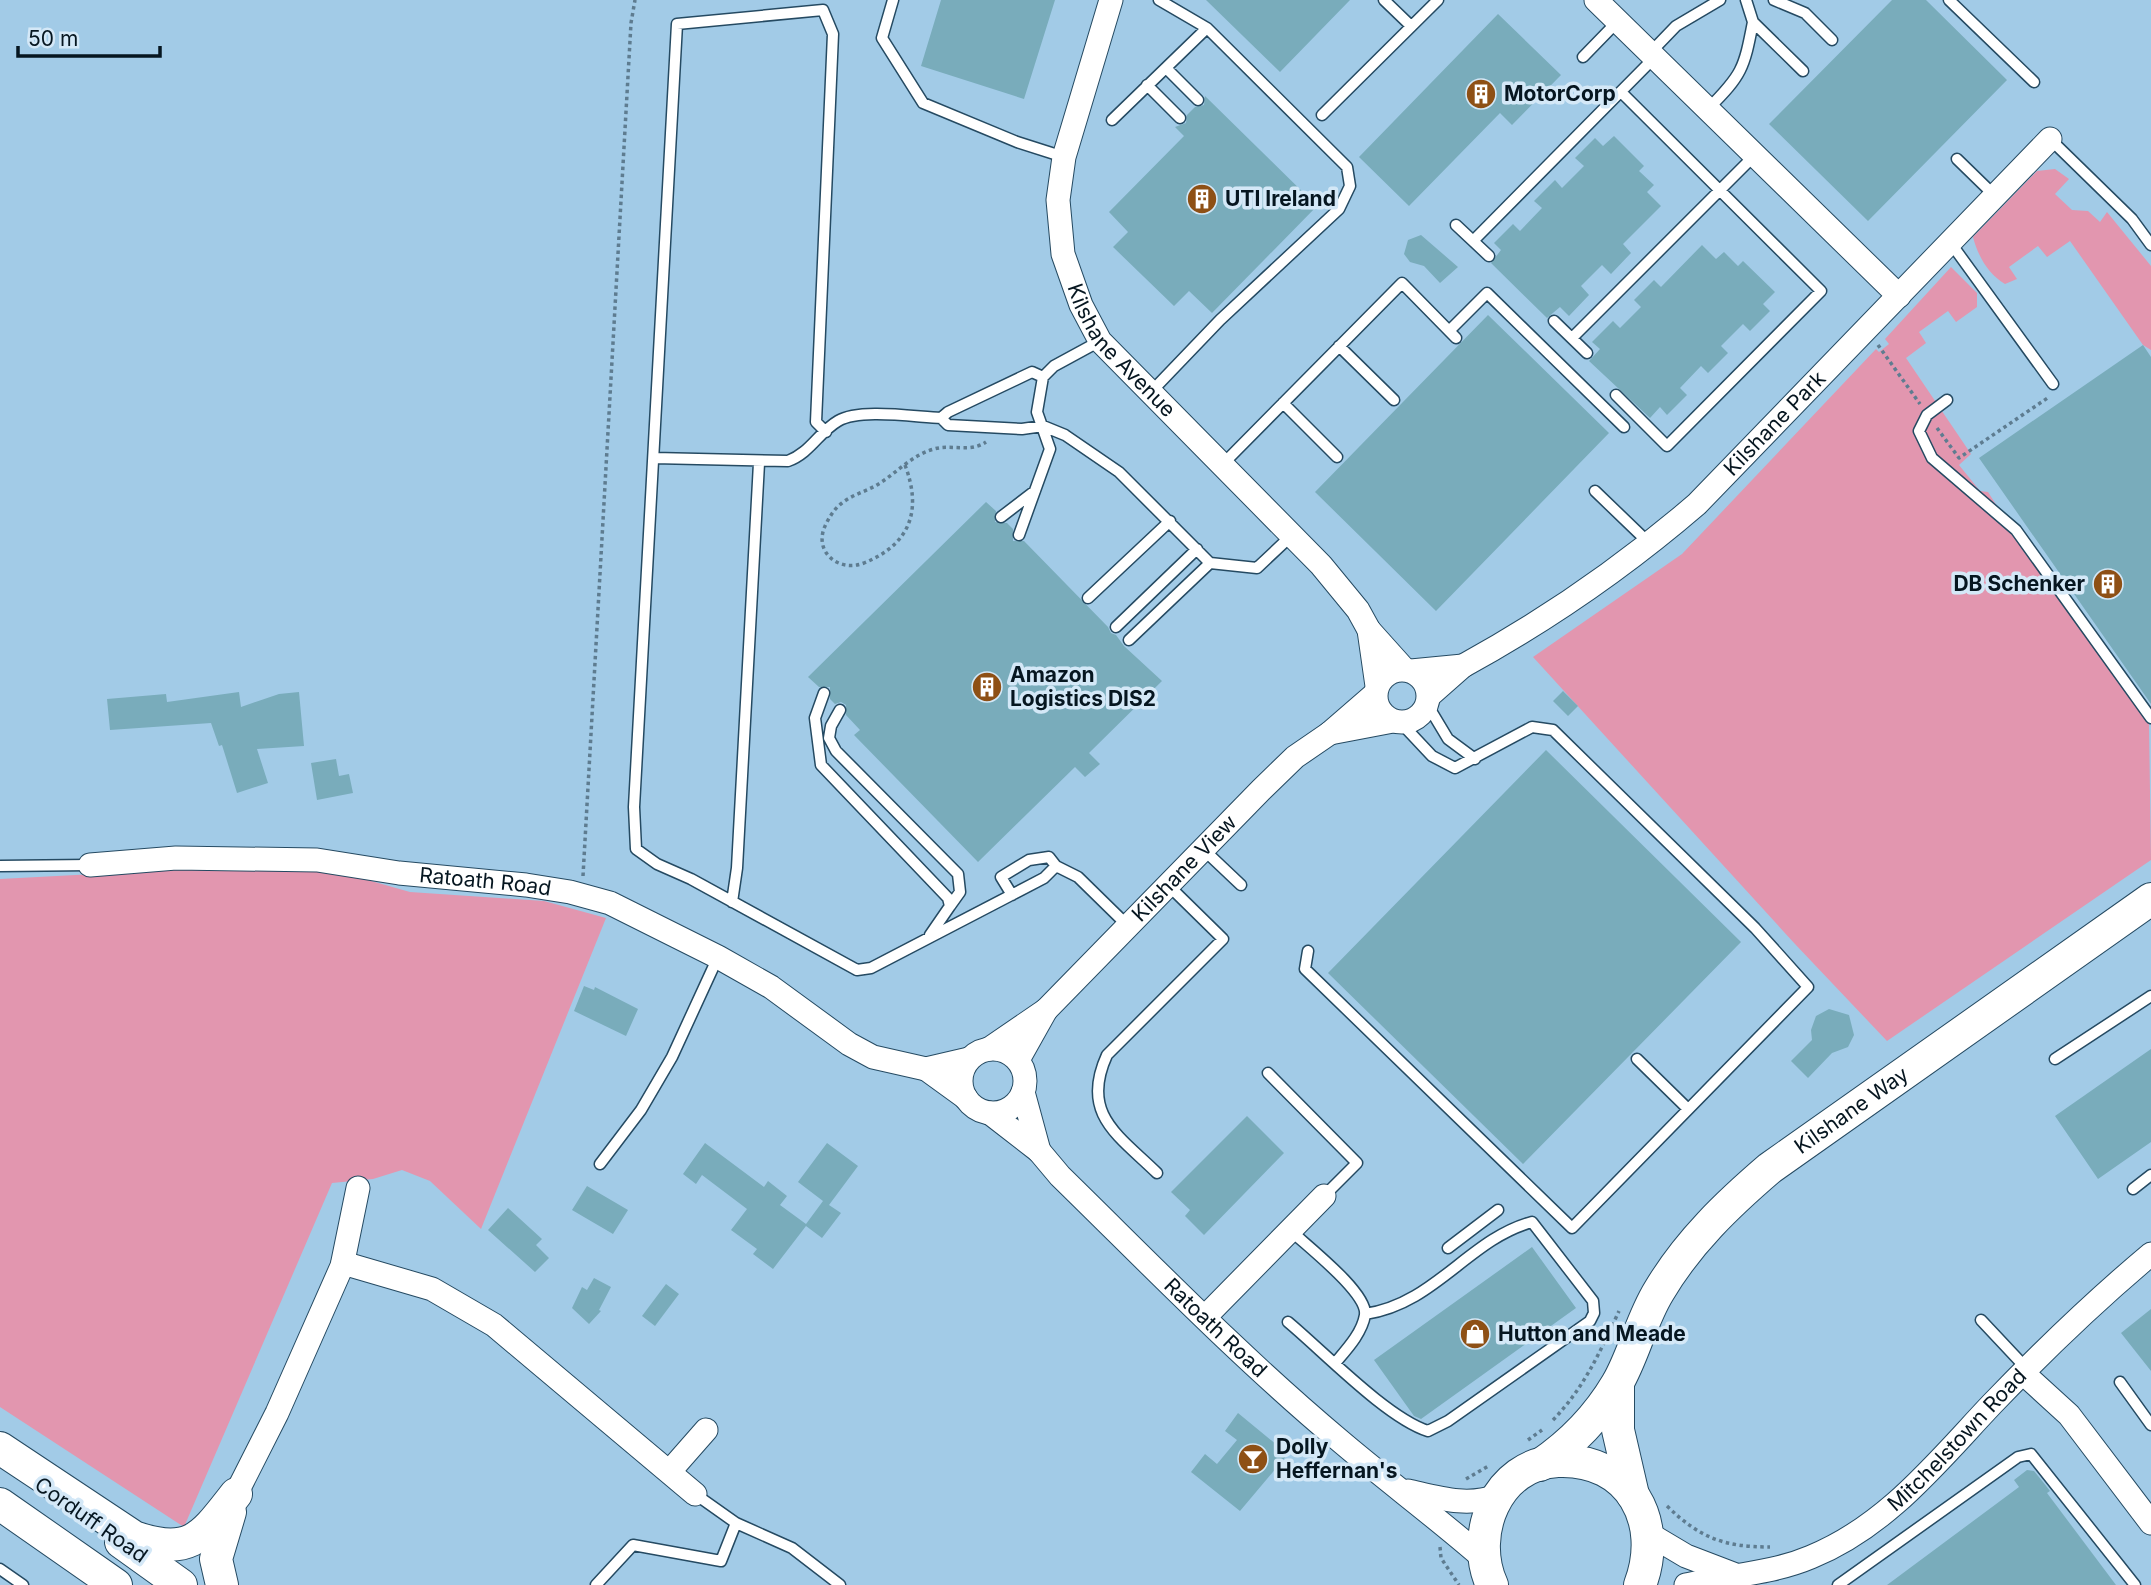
<svg xmlns="http://www.w3.org/2000/svg" width="2151" height="1585" viewBox="0 0 2151 1585" font-family="Inter,sans-serif">
	<style>
		.green { fill: #e296af }
		.building { fill: #79acbb }
		.lines { fill: none; stroke-linecap: round; stroke-linejoin: round }
		.lane-casing { stroke: #254a62; stroke-width: 13 }
		.street-casing { stroke: #254a62; stroke-width: 25 }
		.secondary-casing { stroke: #254a62; stroke-width: 34 }
		.path { stroke: #5e7c90; stroke-width: 3.5; stroke-dasharray: 3.5 3.5; stroke-linecap: butt }
		.lane { stroke: #fff; stroke-width: 10 }
		.street { stroke: #fff; stroke-width: 23 }
		.secondary { stroke: #fff; stroke-width: 32 }
		.labels { text-anchor: middle; stroke-width: 7; stroke-linejoin: round; paint-order: stroke }
		.poi-label { font-size: 21px; font-weight: bold; fill: #061620; stroke: #d4e8f7; text-anchor: start }
		.street-label { font-size: 21px; fill: #061620; stroke: #d4e8f7 }
	</style>
	<rect width="100%" height="100%" fill="#a2cbe7"/>
	<path class="green" d="M2055 169 2069 179 2055 194 2072 210 2088 211 2100 222 2107 212 2151 266V350L2143 345 2070 241 2047 257 2038 246 2009 267 2017 279 2005 284C1988 274 1978 256 1973 237L2037 171Z
		M1951 267 1977 293V307L1956 322 1948 311 1919 332 1926 343 1906 358 1971 454 1959 465 1980 491 1988 492 2029 556 2149 724 2151 860 1887 1041 1795 944 1533 657 1682 554 1876 349 1879 352 1889 344 1885 339Z
		M189 869H329L410 892 544 901 606 918 481 1229 430 1181 402 1170 373 1179 332 1183 184 1527 0 1407V879Z"/>
	<path class="building" d="M941 0H1055L1024 99 921 66Z
		M1206 0H1350L1280 72Z
		M1892 0H1926L2007 80 1868 221 1769 124Z
		M1498 14 1561 75 1512 125 1500 113 1409 206 1359 157Z
		M1205 96 1317 206 1212 313 1189 291 1174 306 1113 247 1128 232 1109 212 1184 136 1175 127 1186 123 1187 115 1195 107 1204 105Z
		M1614 136 1644 166 1639 171 1654 185 1647 192 1661 206 1623 244 1631 253 1611 274 1602 265 1581 286 1589 295 1569 316 1560 307 1547 318 1491 263 1501 250 1494 243 1513 224 1520 231 1542 208 1534 201 1555 180 1562 188 1584 166 1575 158 1595 138 1603 146Z
		M1421 235 1458 267 1440 283 1424 266 1410 262 1404 254 1408 240Z
		M1702 245 1716 259 1724 252 1738 266 1743 261 1775 292 1763 304 1770 311 1750 331 1743 324 1721 346 1728 353 1708 373 1701 366 1680 388 1687 395 1667 415 1660 407 1650 418 1589 361 1600 349 1592 342 1613 321 1620 328 1641 307 1634 300 1654 280 1661 287Z
		M1488 315 1609 433 1436 611 1315 492Z
		M2143 345 2151 357V704L1979 458Z
		M986 502 996 511 995 522 1007 523 1013 529V541H1024L1108 627 1111 633 1116 635 1124 646 1162 681 1089 753 1100 764 1085 777 1075 767 978 862 854 735 860 730 846 715V705L841 702 835 704 830 699V687H819L808 677Z
		M1563 691 1578 706 1568 716 1553 701Z
		M239 692 241 707 279 694 299 692 304 746 257 749 268 783 237 793 222 745 219 746 211 723 110 730 107 699 166 694 167 702Z
		M1546 750 1741 942 1523 1164 1328 973Z
		M336 759 339 776 349 774 353 793 317 800 311 763Z
		M584 986 594 990 595 987 638 1009 626 1036 574 1011Z
		M1829 1009 1849 1015 1854 1035 1848 1047 1832 1053 1808 1078 1791 1061 1812 1040 1811 1030 1816 1016Z
		M2151 1049V1142L2098 1179 2055 1116Z
		M1247 1116 1284 1153 1204 1235 1185 1216 1190 1210 1171 1192Z
		M705 1143 764 1187 768 1181 787 1196 780 1205 806 1224 823 1201 798 1182 827 1143 858 1166 829 1205 841 1213 822 1238 806 1226 773 1269 753 1254 757 1249 731 1230 747 1209 702 1175 696 1184 683 1174Z
		M587 1186 628 1210 613 1234 572 1210Z
		M508 1208 542 1239 536 1245 549 1258 535 1272 488 1230Z
		M1532 1247 1576 1308 1421 1419 1414 1416 1374 1360Z
		M594 1278 611 1287 599 1310 601 1311 589 1324 572 1308 582 1287 587 1290Z
		M666 1284 679 1294 655 1326 642 1316Z
		M2151 1309V1371L2121 1333Z
		M1238 1413 1288 1454 1240 1511 1191 1472 1205 1454 1217 1464 1237 1440 1225 1431Z
		M2027 1470 2034 1471 2043 1482 2050 1491 2047 1493 2116 1585H1887L2019 1487 2014 1480Z"/>
	<g class="lines">
		<g class="lane-casing">
			<path id="lane" d="M893 0 882 38 923 103 1017 142 1064 157
				M1384 0 1411 26
				M1746 0 1753 22 1803 71
				M1774 0 1805 13 1832 40
				M1949 0 2034 82
				M1650 53 1676 26 1720 0
				M1583 57 1618 21
				M1166 68 1198 100
				M1147 85 1180 118
				M1708 109C1742 75 1744 69 1753 22
				M1322 115 1438 0
				M1112 120 1207 28
				M2050 139 2132 219 2151 245
				M1957 159 1995 196
				M1456 225 1489 256
				M1473 241 1655 57
				M1950 242 2053 384
				M1554 321 1587 353
				M1449 331 1487 293 1624 427
				M1572 338 1755 155
				M1339 346 1394 400
				M1150 393 1220 320 1339 209 1350 186 1347 167 1207 28 1159 0
				M1616 395 1667 446 1821 291 1621 92
				M1947 400 1927 415 1919 431 1932 458 2016 530 2151 718
				M1283 403 1337 457
				M941 418 948 412 1032 372 1043 377
				M826 432 816 422 833 34 823 10 677 24 634 807 636 849 657 864 691 879 857 970 871 968 1044 878 1056 866
				M654 458 788 461C810 453 819 432 838 421 860 408 915 417 941 418L948 425 1022 429 1043 426 1065 435 1119 472 1210 563 1257 568 1292 535
				M1222 465 1402 283 1456 338
				M1595 491 1650 544
				M1001 517 1035 491
				M1019 535 1050 449 1037 412 1043 377 1054 366 1100 341
				M1088 598 1170 521
				M1116 627 1197 549
				M1129 640 1210 563
				M824 693 815 718 821 765 948 898 950 906 930 935
				M1427 704 1448 739 1475 759
				M840 710 831 726 829 738 836 751 958 874 960 892 950 906
				M1203 849 1241 885
				M0 866 90 865
				M1012 895 1001 877 1029 860 1049 857 1056 866 1078 877 1128 926
				M732 902 737 868 759 463
				M1308 951 1305 969 1572 1228 1808 987 1755 928 1553 730 1532 727 1455 768 1432 756 1401 723
				M1637 1059 1688 1109
				M2055 1059 2151 996
				M1268 1073 1357 1163 1324 1196
				M600 1164 641 1110 672 1057 718 957
				M1157 1173C1118 1135 1080 1114 1107 1055L1223 939 1168 885
				M2133 1189 2151 1175
				M1290 1230C1307 1246 1368 1293 1365 1315 1362 1333 1347 1349 1336 1362
				M1448 1248 1498 1210
				M1981 1320 2027 1369
				M1288 1322C1324 1352 1387 1418 1428 1431L1448 1421 1590 1321 1594 1313 1593 1301 1532 1222C1469 1239 1435 1304 1365 1314
				M2120 1382 2151 1425
				M695 1494 736 1523 792 1548 840 1585
				M0 1569 23 1585
				M596 1585 633 1545 721 1561 736 1523
				M1838 1585 2018 1457 2031 1454 2135 1585"/>
		</g>
		<g class="street-casing">
			<g id="street">
				<path id="s1" d="M1111 0 1064 157 1058 200 1063 254 1081 305 1100 341 1321 565 1358 610 1369 630"/>
				<path d="M1596 0 1899 296"/>
				<path id="s2" d="M1463 666C1547 620 1625 566 1697 504L2050 139"/>
				<circle cx="1402" cy="696" r="26"/>
				<path d="M1411 671 1463 666 1429 696"/>
				<path d="M1377 686 1369 630 1404 669"/>
				<path d="M1375 694 1330 733 1393 721"/>
				<path id="s3" d="M90 865 176 858 317 860 399 873 526 885 570 892 610 903 718 957 771 987 849 1044 873 1057 926 1069"/>
				<path id="s4" d="M1046 1010 1261 790 1295 757 1330 733"/>
				<circle cx="993" cy="1081" r="32"/>
				<path d="M989 1049 1046 1010 1018 1060"/>
				<path d="M966 1098 926 1069 969 1059"/>
				<path d="M990 1113 1039 1151 1023 1092"/>
				<path id="s5" d="M1039 1151 1060 1176C1151 1265 1241 1358 1339 1440 1386 1480 1436 1517 1483 1558"/>
				<path d="M343 1263 432 1289 494 1325 695 1494"/>
				<path d="M1205 1317 1324 1196"/>
				<path d="M2023 1373 2069 1415 2151 1523"/>
				<path d="M670 1471 706 1430"/>
				<path d="M1408 1491C1439 1498 1467 1507 1497 1496"/>
				<path d="M236 1494 277 1413 342 1266 358 1188"/>
				<path d="M1649 1534 1686 1556 1733 1574"/>
				<path id="s6" d="M1686 1585C1728 1575 1771 1574 1811 1557 1887 1526 1937 1462 1992 1404 2043 1351 2095 1301 2151 1254"/>
			</g>
		</g>
		<g class="secondary-casing">
			<g id="secondary">
				<path d="M1618 1383V1430L1633 1495"/>
				<path d="M0 1448 134 1537C191 1557 203 1536 236 1494"/>
				<path id="s7" d="M1540 1465C1571 1444 1598 1416 1617 1384 1634 1355 1641 1320 1659 1291 1688 1242 1728 1204 1770 1168L2151 899"/>
				<path d="M0 1504 116 1585"/>
				<path d="M121 1542 181 1585"/>
				<path d="M222 1585 216 1559 230 1512"/>
				<path d="M1492 1585C1469 1535 1496 1464 1558 1461 1630 1458 1664 1522 1640 1585"/>
			</g>
		</g>
		<path class="path" d="M1878 345 1920 404
			M1937 428 1959 458 2049 397
			M905 465C922 510 911 544 864 563 838 573 812 551 826 524 830 516 835 508 842 503 852 495 864 492 875 486 895 475 911 455 934 449 951 444 970 453 986 442
			M583 876 631 23 635 0
			M1553 1420C1584 1388 1600 1352 1619 1311
			M1528 1440 1542 1430
			M1466 1479 1490 1465
			M1667 1506C1700 1538 1724 1547 1770 1547
			M1440 1547 1441 1558 1459 1585"/>
		<use href="#lane" class="lane"/>
		<use href="#street" class="street"/>
		<use href="#secondary" class="secondary"/>
	</g>
	<defs>
		<g id="building-disc" transform="scale(1.575)"><circle r="9.5" fill="#8e5015" stroke="#d4e8f7"/><path d="M-4-6H4V6H1V3H-1V6H-4ZM-2.5-4.3h1.7v1.8h-1.7ZM.8-4.3h1.7v1.8H.8ZM-2.5-1h1.7V.8h-1.7ZM.8-1h1.7V.8H.8Z" fill="#fff"/></g>
		<g id="shop-disc" transform="scale(1.575)"><circle r="9.5" fill="#8e5015" stroke="#d4e8f7"/><path d="M-5-2.5h2.3a2.7 3.5 0 0 1 5.4 0H5L5.5 6h-11ZM-1.5-2.5h3a1.5 2.3 0 0 0-3 0Z" fill="#fff"/></g>
		<g id="bar-disc" transform="scale(1.575)"><circle r="9.5" fill="#8e5015" stroke="#d4e8f7"/><path d="M-6-5H6L.8 .8V4.5H3.5V6h-7V4.5H-.8V.8Z" fill="#fff"/></g>
	</defs>
	<g fill-rule="evenodd">
		<use href="#building-disc" x="1481" y="94"/>
		<use href="#building-disc" x="1202" y="199"/>
		<use href="#building-disc" x="2108" y="584"/>
		<use href="#building-disc" x="987" y="687"/>
		<use href="#shop-disc" x="1475" y="1334"/>
		<use href="#bar-disc" x="1253" y="1459"/>
	</g>
	<g class="labels">
		<g class="poi-label">
			<text x="1504" y="101">MotorCorp</text>
			<text x="1225" y="206">UTI Ireland</text>
			<text x="2085" y="591" text-anchor="end">DB Schenker</text>
			<text x="1010" y="682">Amazon<tspan x="1010" dy="24">Logistics DIS2</tspan></text>
			<text x="1498" y="1341">Hutton and Meade</text>
			<text x="1276" y="1454">Dolly<tspan x="1276" dy="24">Heffernan's</tspan></text>
		</g>
		<g class="street-label">
			<text dy="7" stroke="none"><textPath href="#s1" startOffset="376">Kilshane Avenue</textPath></text>
			<text dy="7" stroke="none"><textPath href="#s2" startOffset="397">Kilshane Park</textPath></text>
			<text dy="7" stroke="none"><textPath href="#s4" startOffset="198">Kilshane View</textPath></text>
			<text dy="7" stroke="none"><textPath href="#s3" startOffset="397">Ratoath Road</textPath></text>
			<text dy="7" stroke="none"><textPath href="#s7" startOffset="481">Kilshane Way</textPath></text>
			<text dy="7" stroke="none"><textPath href="#s5" startOffset="250">Ratoath Road</textPath></text>
			<text dy="7" stroke="none"><textPath href="#s6" startOffset="317">Mitchelstown Road</textPath></text>
			<text transform="translate(91 1520) rotate(35)" y="7">Corduff Road</text>
		</g>
	</g>
	<path d="M18 46v10h142v-10" fill="none" stroke="#061620" stroke-width="3.5"/>
	<text x="28" y="46" font-size="21" fill="#061620" stroke="#d4e8f7" stroke-width="5" paint-order="stroke">50 m</text>
</svg>
